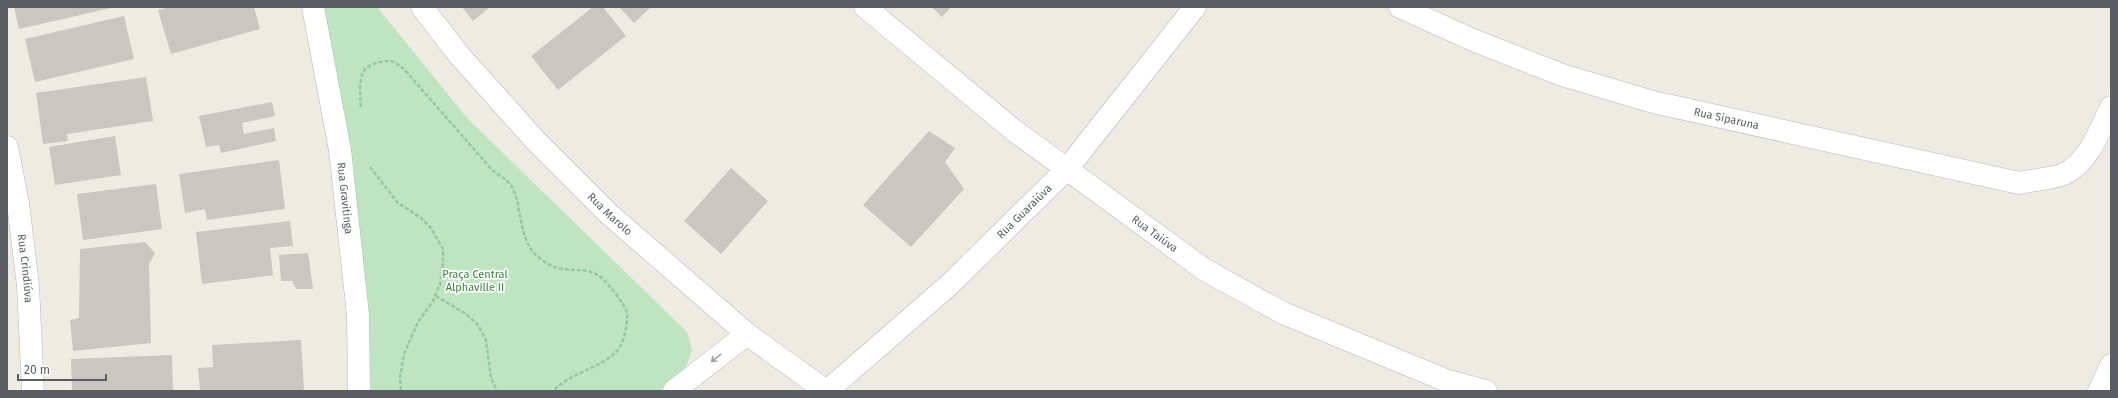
<svg xmlns="http://www.w3.org/2000/svg" width="2118" height="398" viewBox="0 0 2118 398" font-family="'Fira Sans',sans-serif">
	<style>
		.green { fill: #bee5bf }
		.building { fill: #cac7c1 }
		.lines { fill: none; stroke-linecap: round; stroke-linejoin: round }
		.street-casing { stroke: #b4b7bc; stroke-width: 23 }
		.path { stroke: #97c6a6; stroke-width: 2.5; stroke-dasharray: 4 2; stroke-linecap: butt }
		.street { stroke: #fff; stroke-width: 22 }
		.oneway { stroke: #9c9ea1 }
		.labels { text-anchor: middle; stroke-width: 3.5; stroke-linejoin: round; paint-order: stroke }
		.street-label { font-size: 11px; fill: #5a5e62; stroke: #fff }
		.park-label { font-size: 11px; fill: #36863c; stroke: #fff }
	</style>
	<rect width="100%" height="100%" fill="#edebe2"/>
	<path class="green" d="M321 7H377L468 119 687 332 692 350 684 372 659 391H371L367 302Z"/>
	<path class="building" d="M14 7H111V8L19 29Z
		M170 7H254L260 29 171 54 158 10Z
		M462 7H490L473 21Z
		M593 7H603L626 36 558 90 531 56Z
		M619 7H651L634 23Z
		M932 7H951L942 17Z
		M124 16 134 59 35 82 25 39Z
		M146 77 153 121 67 134 68 141 43 144 36 93Z
		M272 102 275 116 242 123 244 134 274 128 276 141 221 153 219 145 206 147 199 116Z
		M929 131 955 148 945 162 964 189 911 247 863 205Z
		M115 136 121 175 55 185 49 147Z
		M279 160 285 209 207 220 205 209 185 213 179 174Z
		M731 168 768 201 721 254 684 221Z
		M156 184 162 229 83 240 77 194Z
		M290 221 293 246 270 248 273 275 202 284 196 232Z
		M145 242 155 253 149 264 151 343 73 351 70 320 79 318 80 249Z
		M308 253 313 289H296L292 281H281L279 255Z
		M301 340 304 390 200 391 198 368 213 367 212 345Z
		M172 355 173 391H72L71 359Z"/>
	<g class="lines">
		<g class="street-casing">
			<g id="street">
				<path id="s1" d="M313 7 340 150 358 315 359 391"/>
				<path id="s2" d="M422 7 459 55 535 140 609 214 747 334 826 391"/>
				<path id="s3" d="M865 7 1016 132 1205 270 1283 313 1445 380 1486 391"/>
				<path id="s4" d="M1400 7 1473 40 1562 75 1653 102 2019 183C2031 180 2053 179 2064 174 2089 162 2100 130 2111 107"/>
				<path id="s5" d="M7 147 18 203 28 286 33 391"/>
				<path d="M674 391 747 334"/>
				<path id="s6" d="M827 391 949 285 1067 169 1195 7"/>
				<path d="M2099 391 2111 365"/>
			</g>
		</g>
		<path class="path" d="M361 107C360 96 359 82 363 72 367 64 385 59 394 62 397 64 401 67 404 69L493 171C499 175 506 179 510 184 522 200 518 236 534 253 541 260 552 268 563 269 575 271 586 268 598 275 606 280 625 304 627 313 628 324 624 343 617 351 599 369 570 373 553 391
			M370 167 398 203 421 218 431 228 443 249V264L440 284 433 301 418 322 404 354 400 377 401 391
			M436 296 466 314 478 325 486 340 491 378 497 391"/>
		<use href="#street" class="street"/>
	</g>
	<defs><path id="oneway-shaft" d="M-6 0H5M1.5-3L5.5 0L1.5 3" fill="none" stroke-width="1.6" stroke-linecap="round" stroke-linejoin="round"/></defs>
	<use class="oneway" href="#oneway-shaft" transform="translate(716 358) rotate(142)"/>
	<g class="labels">
		<g class="street-label">
			<text dy="4" stroke="none"><textPath href="#s4" startOffset="346">Rua Siparuna</textPath></text>
			<text dy="4" stroke="none"><textPath href="#s1" startOffset="194">Rua Gravitinga</textPath></text>
			<text dy="4" stroke="none"><textPath href="#s6" startOffset="267">Rua Guaraiúva</textPath></text>
			<text dy="4" stroke="none"><textPath href="#s2" startOffset="280">Rua Marolo</textPath></text>
			<text dy="4" stroke="none"><textPath href="#s3" startOffset="368">Rua Taiúva</textPath></text>
			<text dy="4" stroke="none"><textPath href="#s5" startOffset="123">Rua Crindiúva</textPath></text>
		</g>
		<g class="park-label">
			<text x="475" y="278">Praça Central<tspan x="475" dy="13">Alphaville II</tspan></text>
		</g>
	</g>
	<rect width="2118" height="398" fill="none" stroke="#5a5e62" stroke-width="16"/>
	<path d="M18 374v6h88v-6" fill="none" stroke="#5a5e62" stroke-width="2"/>
	<text x="24" y="374" font-size="12" fill="#5a5e62" stroke="#ffffff" stroke-width="3" paint-order="stroke">20 m</text>
</svg>
